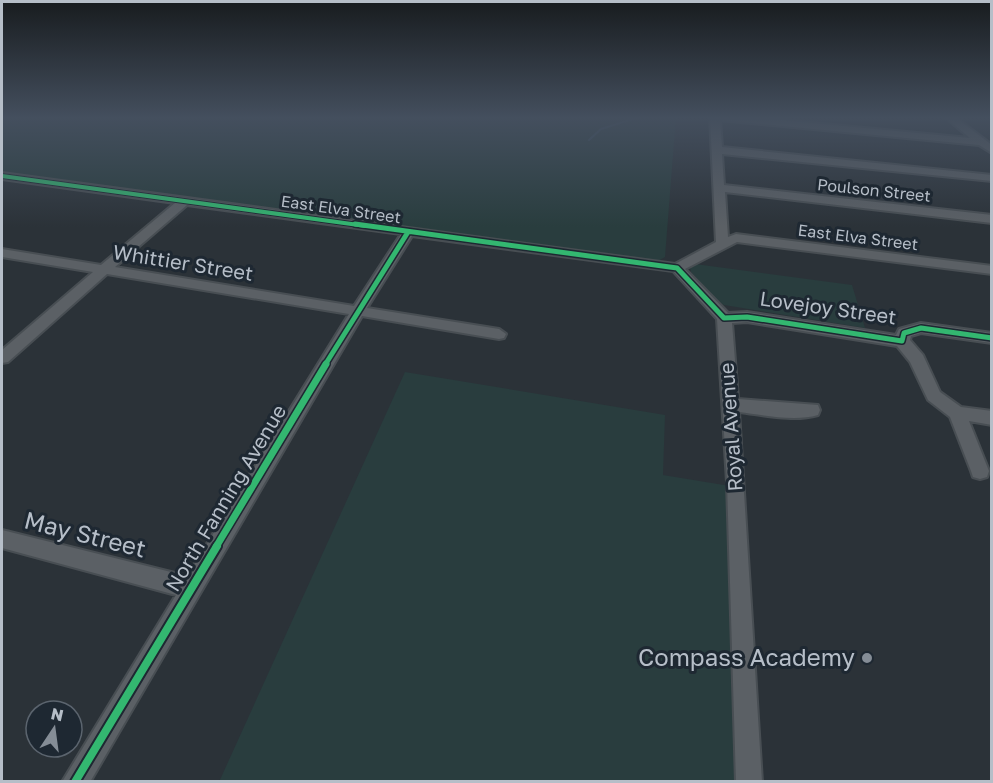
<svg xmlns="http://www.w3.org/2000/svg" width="993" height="783" viewBox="0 0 993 783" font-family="'Golos Text',sans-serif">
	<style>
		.green { fill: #293d3e }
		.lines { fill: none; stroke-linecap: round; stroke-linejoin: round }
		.stream { stroke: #3a4e61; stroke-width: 2 }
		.minor-casing { stroke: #484e53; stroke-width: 4 }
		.minor { fill: #5b6065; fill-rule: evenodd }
		.cycleway-far3-casing { stroke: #1e2832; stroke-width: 6 }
		.cycleway-far2-casing { stroke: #1e2832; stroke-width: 8 }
		.cycleway-far1-casing { stroke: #1e2832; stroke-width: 10 }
		.cycleway-casing { stroke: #1e2832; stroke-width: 12 }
		.cycleway-far3 { stroke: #33b770; stroke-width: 4 }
		.cycleway-far2 { stroke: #33b770; stroke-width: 5 }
		.cycleway-far1 { stroke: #33b770; stroke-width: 7 }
		.cycleway { stroke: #33b770; stroke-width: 8 }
		.poi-dot { fill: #858d96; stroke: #1e2832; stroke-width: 2 }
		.labels { text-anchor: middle; stroke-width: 6; stroke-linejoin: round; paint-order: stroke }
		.far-street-label { font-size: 16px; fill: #b6bec8; stroke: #1e2832 }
		.street-label { font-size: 20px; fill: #b6bec8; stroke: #1e2832 }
		.near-street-label { font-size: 24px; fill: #b6bec8; stroke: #1e2832 }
		.near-poi-label { font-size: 24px; fill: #b6bec8; stroke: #1e2832; text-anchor: end }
	</style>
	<rect width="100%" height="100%" fill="#2b3238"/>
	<path class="green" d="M2 117H676L665 257 651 265 2 176Z
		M695 264 852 285 865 328 724 305 716 300 691 272 690 267Z
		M405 372 665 415 663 475 736 487 749 781 219 782Z"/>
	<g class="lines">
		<path class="stream" d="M589 140 601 129 639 117"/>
		<g class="minor-casing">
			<path id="minor" d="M710 117H750L970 138 945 117H955L992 145V153L979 145 720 120 722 147 992 175V181L722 154 724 185 992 215V223L725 192 728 237 736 234 992 266V274L737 242 685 269 728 313 747 312 896 335 899 329 921 323 992 333V343L921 333 911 336 910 340 923 355 940 392 961 407 992 411V425L969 421 989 471 987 477 980 479 973 477 971 471 950 417 928 400 910 362 897 346 747 322 732 323 738 399 818 405 820 410 818 415C794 422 764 415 739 412L762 782H736L727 482 717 319 673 271 412 236 367 308 499 329 506 334 504 338 499 339 362 316 90 782H62L176 595 2 548V530L187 576 349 314 107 274 8 362 2 363V350L93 272 2 257V249L101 265 175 203 2 179V173L675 264 716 242ZM187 205 401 234 354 306 115 267Z"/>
		</g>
		<use href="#minor" class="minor"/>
		<g class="cycleway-far3-casing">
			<path id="cycleway-far3" d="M2 176 366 226"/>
		</g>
		<g class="cycleway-far2-casing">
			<path id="cycleway-far2" d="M355 224 677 268 724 318 747 317 902 341 904 333 921 328 992 338
				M325 365 408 232"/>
		</g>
		<g class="cycleway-far1-casing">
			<path id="cycleway-far1" d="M216 547 326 364"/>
		</g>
		<g class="cycleway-casing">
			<path id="cycleway" d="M75 782 217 546"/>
		</g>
		<use href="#cycleway-far3" class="cycleway-far3"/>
		<use href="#cycleway-far2" class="cycleway-far2"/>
		<use href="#cycleway-far1" class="cycleway-far1"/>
		<use href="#cycleway" class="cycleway"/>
	</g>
	<linearGradient id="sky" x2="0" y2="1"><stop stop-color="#181c1f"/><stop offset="0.52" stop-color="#444f5e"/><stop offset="1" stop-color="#444f5e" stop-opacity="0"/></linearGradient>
	<rect width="993" height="227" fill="url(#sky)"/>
	<circle class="poi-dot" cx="867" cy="658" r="6"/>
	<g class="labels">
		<g class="far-street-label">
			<text transform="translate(874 190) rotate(6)" y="6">Poulson Street</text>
			<text transform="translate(341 209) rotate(8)" y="6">East Elva Street</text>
			<text transform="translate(858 237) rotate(7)" y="6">East Elva Street</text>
		</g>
		<g class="street-label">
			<text transform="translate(183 263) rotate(9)" y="7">Whittier Street</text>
			<text transform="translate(828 308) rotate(8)" y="7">Lovejoy Street</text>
			<text transform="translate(731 427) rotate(-94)" y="7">Royal Avenue</text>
			<text transform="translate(226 498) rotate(-59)" y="7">North Fanning Avenue</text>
		</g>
		<g class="near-street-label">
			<text transform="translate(85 535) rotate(14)" y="8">May Street</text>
		</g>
		<g class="near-poi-label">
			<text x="855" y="666">Compass Academy</text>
		</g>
	</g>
	<rect width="993" height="783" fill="none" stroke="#b6bec8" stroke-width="6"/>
	<g transform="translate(54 729) rotate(13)"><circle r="28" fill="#1e2832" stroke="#5b646e" stroke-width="1.5"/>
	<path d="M0-4.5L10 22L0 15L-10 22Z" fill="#858d96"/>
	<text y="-9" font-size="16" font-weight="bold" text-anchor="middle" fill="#b6bec8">N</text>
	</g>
</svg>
